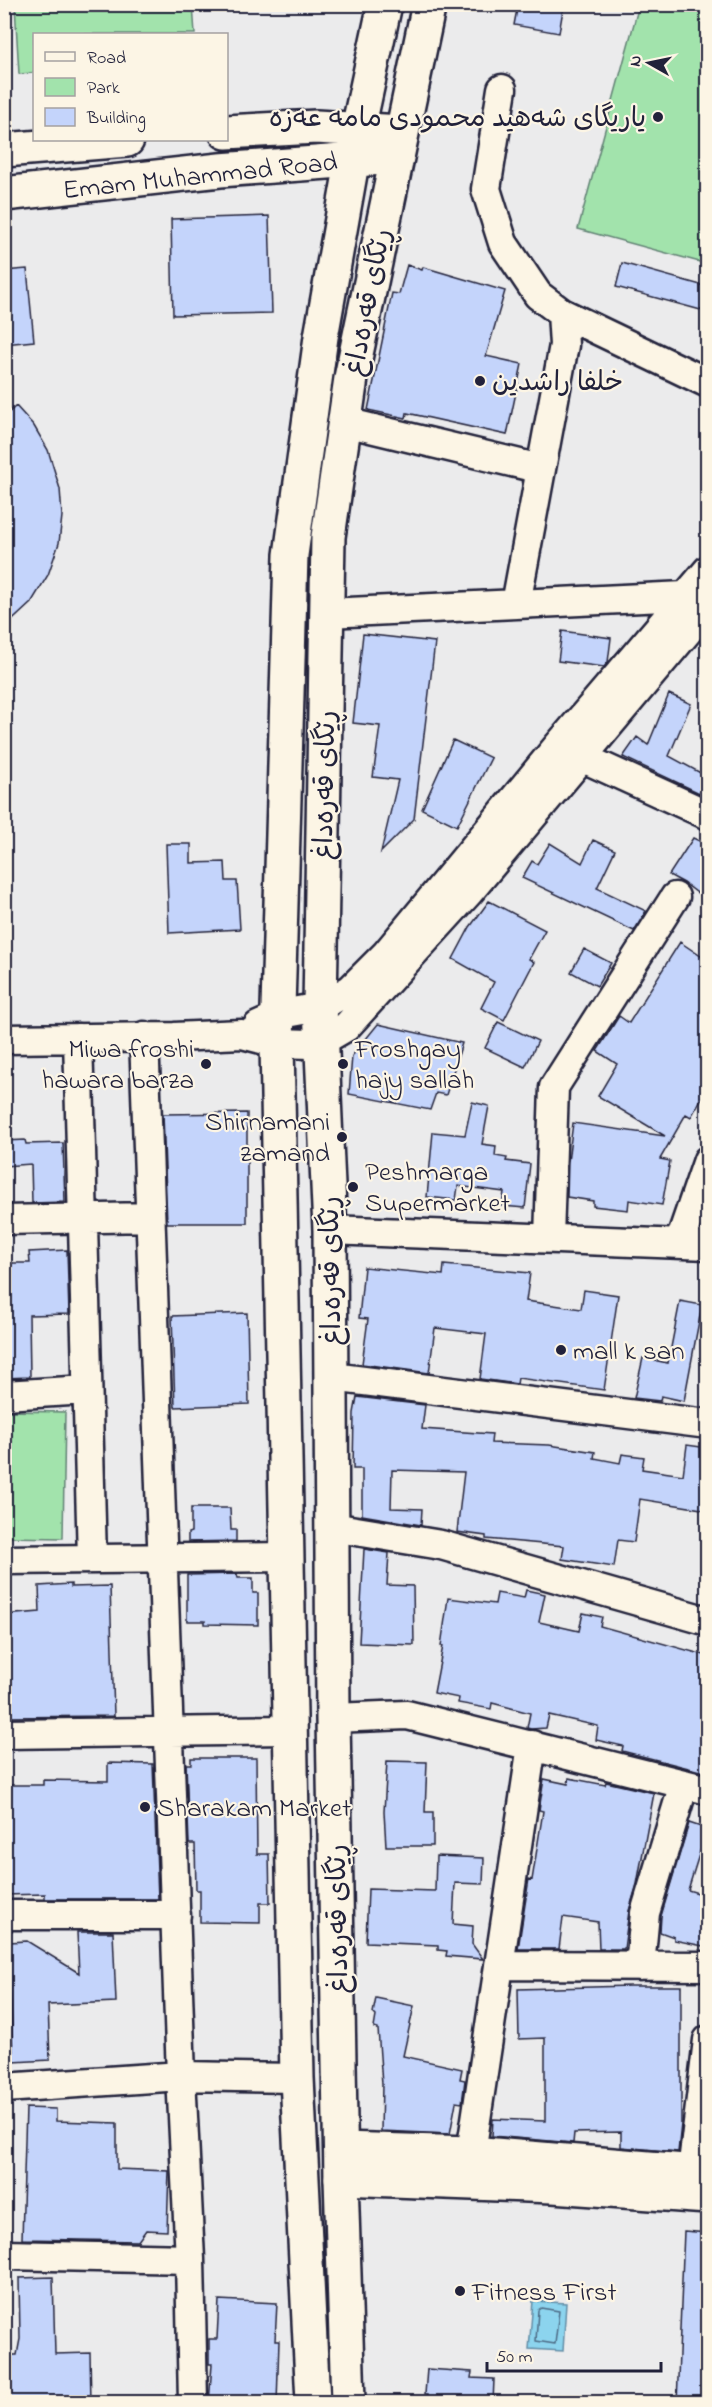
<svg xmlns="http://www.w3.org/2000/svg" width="712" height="2407" viewBox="0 0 712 2407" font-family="'Indie Flower','Playpen Sans Arabic',sans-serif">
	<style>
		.green { fill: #a2e3ac; stroke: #628274; stroke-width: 1.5 }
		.water { fill: #8cd4ee; stroke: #628da6; stroke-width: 1.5 }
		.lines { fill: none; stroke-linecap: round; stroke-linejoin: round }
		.shore { stroke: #4c6983; stroke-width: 1.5 }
		.building { fill: #c4d4fb; stroke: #22223b; stroke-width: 1.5 }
		.minor-casing { stroke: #22223b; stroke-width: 33 }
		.tertiary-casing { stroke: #22223b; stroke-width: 38 }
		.secondary-casing { stroke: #22223b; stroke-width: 38 }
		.primary-casing { stroke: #22223b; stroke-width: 38 }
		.minor { stroke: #fcf5e5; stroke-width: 28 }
		.tertiary { stroke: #fcf5e5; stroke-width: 33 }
		.secondary { stroke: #fcf5e5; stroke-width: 33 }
		.primary { stroke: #fcf5e5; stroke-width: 33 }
		.poi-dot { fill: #22223b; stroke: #fcf5e5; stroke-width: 2 }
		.labels { text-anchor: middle; stroke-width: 4.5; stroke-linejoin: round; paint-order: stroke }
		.poi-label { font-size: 27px; fill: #22223b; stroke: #fcf5e5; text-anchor: start }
		.street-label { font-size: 27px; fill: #22223b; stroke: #fcf5e5 }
	</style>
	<rect width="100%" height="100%" fill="#ebebec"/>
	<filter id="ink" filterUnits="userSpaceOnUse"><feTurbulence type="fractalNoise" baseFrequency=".0167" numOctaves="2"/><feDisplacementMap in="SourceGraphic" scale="12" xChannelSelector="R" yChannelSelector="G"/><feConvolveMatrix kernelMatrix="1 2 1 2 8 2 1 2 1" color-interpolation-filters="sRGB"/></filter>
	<g filter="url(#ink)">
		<path class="green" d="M15 5H193L195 34H34V73L19 74Z
			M639 5H707V264L578 229Z
			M5 1411 65 1412 63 1538 5 1537Z"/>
		<path class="water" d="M533 2301 566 2303 563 2351 529 2349Z"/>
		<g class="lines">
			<path class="shore" d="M541 2308 559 2311 555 2344 536 2341 538 2310Z"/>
		</g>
		<path class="building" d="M518 4H564L559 33 514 25Z
			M269 216 272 313 173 315 171 219Z
			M622 263 708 287V312L616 287Z
			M407 265 422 270 423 267 505 291 486 356 522 364 507 435 407 413 406 418 368 410 392 293 399 294Z
			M27 269 34 341 4 344V271Z
			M16 406 34 426 48 450 60 489 62 516 59 543 48 575 31 603 4 628V417Z
			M562 631 611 638 608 662 604 667 558 661Z
			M363 634 435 642 414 819 381 852 398 780 373 777 380 726 353 723Z
			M669 694 691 704 669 756 708 777V797L623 757 637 737 648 745Z
			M453 740 491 758 457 826 422 809Z
			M693 838 708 845V901L684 883 669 875Z
			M593 840 615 850 597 888 646 911 634 931 522 878 532 861 537 864 550 843 582 863Z
			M166 844H191V863L225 862 226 881H237L240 929 169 933Z
			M489 901 545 930 529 959 534 962 504 1020 481 1008 494 982 453 959 470 927Z
			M680 942 708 961V1087L691 1117 686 1114 660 1159 670 1161 662 1205 629 1200 628 1210 593 1206V1201L567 1197 568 1162 573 1123 665 1136 598 1096 617 1064 597 1051 619 1016 629 1023Z
			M584 949 611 963 597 986 571 972Z
			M498 1022 538 1041 525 1067 485 1048Z
			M378 1024 462 1043 446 1095 436 1093 430 1110 349 1094 352 1056Z
			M472 1102 489 1106 482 1144 496 1146 495 1156 507 1158 506 1161 530 1164 525 1208 502 1206 504 1192 458 1186 456 1200 427 1197 433 1132 465 1135Z
			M247 1113V1223H167L163 1114Z
			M25 1140 26 1144 63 1143 65 1202 32 1203 31 1164 4 1166V1141Z
			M67 1250 69 1314 29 1315 30 1377 4 1378V1263H30L29 1252Z
			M444 1265 530 1273 526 1301 581 1309 584 1290 618 1295 604 1390 518 1378 517 1384 480 1379 486 1334 435 1328 429 1373 362 1364 368 1319 359 1318 364 1267 443 1275Z
			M680 1301 702 1305 684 1401 661 1396 660 1401 634 1398 643 1358 668 1363Z
			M247 1313 249 1404 175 1407 172 1316Z
			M357 1397 425 1405 422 1429 492 1434 491 1443 549 1445 595 1452 594 1458 620 1463 622 1454 644 1457 642 1469 683 1475 687 1445 708 1448V1510L640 1499 634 1542 618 1540 614 1567 562 1559 564 1546 486 1539V1536L457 1532 464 1472 392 1470 391 1508 422 1509 421 1525 362 1515V1469H353L354 1413Z
			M191 1508H230L231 1530H236V1541L188 1542V1533L191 1532Z
			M364 1549 389 1553 387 1585 413 1586 414 1645 359 1643Z
			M237 1574 238 1578H253V1593H258V1625L205 1624V1621H187V1575Z
			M71 1584V1587L110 1586 114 1716 4 1717V1615L40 1612 39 1586Z
			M526 1590 545 1594 539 1622 579 1631 583 1613 602 1617 600 1626 708 1656V1773L622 1751 623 1746 596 1740 598 1726 549 1715 546 1728 531 1729 527 1728 530 1713 492 1703 491 1709 458 1703 459 1698 434 1693 443 1646H441L448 1598 495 1604 497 1593 524 1598Z
			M191 1758H256L257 1854H269L270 1903H260V1923L200 1922V1890H196L195 1844H189L186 1764H191Z
			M387 1761 427 1762 425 1812H433V1846H386L384 1812Z
			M108 1763 153 1764 158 1899H45V1894L4 1895V1785H43V1780L108 1781Z
			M569 1778 605 1785 606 1782 654 1793 637 1884 629 1911 624 1949H599L598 1922 563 1917 559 1949H518L529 1879 532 1880 543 1811 539 1810 544 1779 568 1784Z
			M689 1823 707 1829 688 1890 708 1896V1947L674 1940V1937L660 1932 661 1916Z
			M436 1856 484 1858 483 1884 455 1883 453 1924 473 1926 472 1944 483 1959 446 1956 447 1951 438 1950V1945L366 1942 368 1889 435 1891Z
			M77 1932H113L116 2002 48 2005 50 2060 13 2062 9 1942 27 1941 79 1973Z
			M630 1986H681V2124L678 2152 621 2147V2132L574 2133 573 2143 492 2136 493 2119 545 2121V2038L519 2039 518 1989Z
			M376 1998 414 2006 403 2056 462 2069 460 2079 465 2080 462 2103 456 2102 450 2134 381 2131 382 2084 378 2029 374 2028 376 2016 373 2013Z
			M26 2108 56 2109V2121L117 2123V2169L169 2171 167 2231 146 2230 138 2241 22 2239Z
			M684 2231 708 2233V2403H677Z
			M53 2277 55 2354 90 2353 91 2403H4V2355H17L20 2339 19 2278Z
			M219 2300 277 2303 275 2341H279L277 2403H209L212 2364H209V2339H217Z
			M427 2369 472 2372 471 2378 494 2379 493 2403H427L428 2394H425Z"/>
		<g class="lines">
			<g class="minor-casing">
				<path id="minor" d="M502 89 486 189 503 243 538 295 562 313 708 383
					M345 422 541 469
					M516 604 564 345 562 313
					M327 613 685 596
					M568 751 708 815
					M258 1026 287 1013 320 1007 351 989 386 954 557 747 708 570
					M144 1036 181 2076 190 2259 193 2402
					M78 1038 92 1559
					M4 1039 174 1037 242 1034 277 1043 311 1044 322 1041 346 1027 469 892 708 607
					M4 1220 149 1217
					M330 1230 708 1245
					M549 1238 554 1087 675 897
					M679 1244 708 1160
					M332 1377 708 1424
					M4 1395 87 1390
					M332 1527 441 1545 708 1621
					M4 1560 287 1557
					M333 1718 407 1715 708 1790
					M4 1734 290 1730
					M4 1915H176
					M499 1965 708 1966
					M640 1966 645 1913 684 1784
					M4 2088 181 2076 297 2078
					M471 2153 532 1745
					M692 2172 708 2040
					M4 2255 190 2259"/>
			</g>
			<g class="tertiary-casing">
				<path id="tertiary" d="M341 2149 471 2153 708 2173
					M341 2178 553 2186 708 2197"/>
			</g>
			<g class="secondary-casing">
				<path id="secondary" d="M226 132 316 127 401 132
					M4 150 127 140
					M4 194 220 170 396 157"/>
			</g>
			<g class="primary-casing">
				<path id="primary" d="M313 2402 297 2078 277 1043 291 555 321 337 358 129 385 4
					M348 2402 341 2178 333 1718 330 1230 320 1007 328 537 351 378 429 4"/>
			</g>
			<use href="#minor" class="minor"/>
			<use href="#tertiary" class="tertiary"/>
			<use href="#secondary" class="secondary"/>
			<use href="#primary" class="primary"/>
		</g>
	</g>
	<g class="poi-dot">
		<circle cx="658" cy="117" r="6"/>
		<circle cx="480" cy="381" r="6"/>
		<circle cx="206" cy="1064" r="6"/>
		<circle cx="343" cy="1064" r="6"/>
		<circle cx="342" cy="1137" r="6"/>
		<circle cx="353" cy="1187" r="6"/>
		<circle cx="561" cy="1350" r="6"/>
		<circle cx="145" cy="1807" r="6"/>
		<circle cx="460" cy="2291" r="6"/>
	</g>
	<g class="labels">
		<g class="poi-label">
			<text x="646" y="126" text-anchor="end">یاریگاى شه‌هید محمودى مامه‌ عه‌زه</text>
			<text x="492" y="390">خلفا راشدين</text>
			<text x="194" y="1057" text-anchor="end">Miwa froshi<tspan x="194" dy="31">hawara barza</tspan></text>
			<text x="355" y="1057">Froshgay<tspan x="355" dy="31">hajy sallah</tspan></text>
			<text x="330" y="1130" text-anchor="end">Shirnamani<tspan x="330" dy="31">zamand</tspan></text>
			<text x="365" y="1180">Peshmarga<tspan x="365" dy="31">Supermarket</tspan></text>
			<text x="573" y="1359">mall k san</text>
			<text x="157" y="1816">Sharakam Market</text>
			<text x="472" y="2300">Fitness First</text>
		</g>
		<g class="street-label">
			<text transform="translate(200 175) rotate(-6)" y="9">Emam Muhammad Road</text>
			<text transform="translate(367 302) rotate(-79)" y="9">ڕێگای قەرەداغ</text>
			<text transform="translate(324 785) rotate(-89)" y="9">ڕێگای قەرەداغ</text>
			<text transform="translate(330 1271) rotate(-91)" y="9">ڕێگای قەرەداغ</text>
			<text transform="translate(337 1919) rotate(-91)" y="9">ڕێگای قەرەداغ</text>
		</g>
	</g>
	<rect width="712" height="2407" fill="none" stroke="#fcf5e5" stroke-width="24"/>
	<rect x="12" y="12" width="688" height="2383" fill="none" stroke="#22223b" stroke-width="2" filter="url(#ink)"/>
	<rect x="33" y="33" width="195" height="108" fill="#fcf5e5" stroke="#a5a1a1" stroke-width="1.5"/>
	<rect x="45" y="52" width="30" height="9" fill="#fcf5e5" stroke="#a5a1a1" stroke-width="1.5"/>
	<text x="87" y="63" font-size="18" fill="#22223b">Road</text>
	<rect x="45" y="78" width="30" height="18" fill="#a2e3ac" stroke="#a5a1a1" stroke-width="1.5"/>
	<text x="87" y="93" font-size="18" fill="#22223b">Park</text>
	<rect x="45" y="108" width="30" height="18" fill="#c4d4fb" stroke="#a5a1a1" stroke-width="1.5"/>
	<text x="87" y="123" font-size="18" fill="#22223b">Building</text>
	<g transform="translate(649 63) rotate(279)" stroke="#fcf5e5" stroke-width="4.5" paint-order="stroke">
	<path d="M0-4.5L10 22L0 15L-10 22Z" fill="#22223b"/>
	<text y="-9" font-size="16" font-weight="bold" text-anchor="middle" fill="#22223b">N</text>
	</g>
	<path d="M487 2362v9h174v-9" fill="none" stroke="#22223b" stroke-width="3"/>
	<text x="496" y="2362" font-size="18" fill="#22223b" stroke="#fcf5e5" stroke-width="4.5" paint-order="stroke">50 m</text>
</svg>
